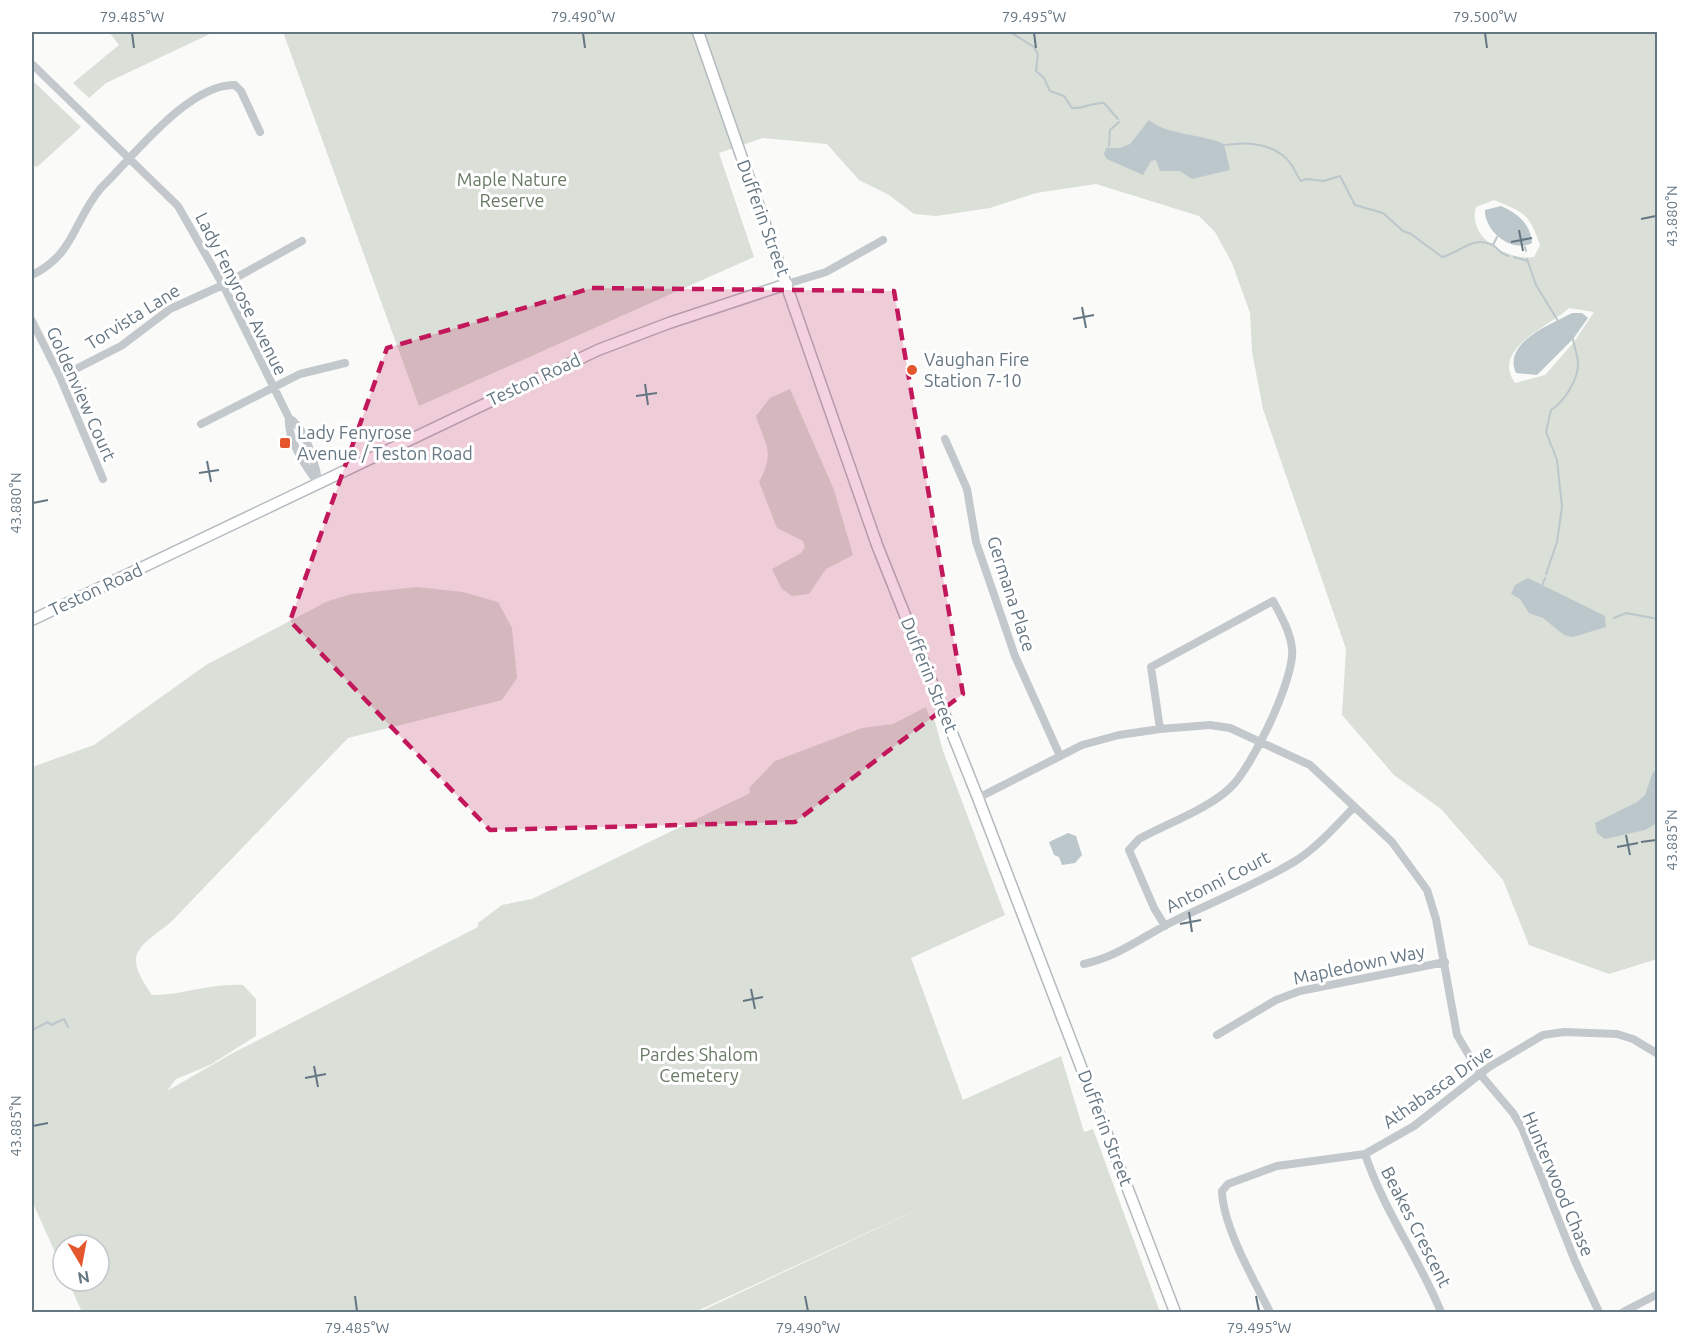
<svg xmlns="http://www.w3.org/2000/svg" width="1689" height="1344" viewBox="0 0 1689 1344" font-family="Ubuntu,sans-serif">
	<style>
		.green { fill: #dadfd7; fill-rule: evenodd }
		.water { fill: #bbc7cb }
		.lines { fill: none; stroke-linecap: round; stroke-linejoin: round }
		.stream { stroke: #bbc7cb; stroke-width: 2 }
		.secondary-casing { stroke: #b3babf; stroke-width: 13 }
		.minor { stroke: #c3c8cc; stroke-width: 8 }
		.secondary { stroke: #fff; stroke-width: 10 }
		.marked { fill: #c2185b; fill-opacity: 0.2; stroke: #c2185b; stroke-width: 4.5; stroke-dasharray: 12 8; stroke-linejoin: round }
		.ticks { fill: none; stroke: #657683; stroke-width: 2 }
		.poi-dot { fill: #e4572e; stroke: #fff; stroke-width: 2 }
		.labels { text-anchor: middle; stroke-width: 6; stroke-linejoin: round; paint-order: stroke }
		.park-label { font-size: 18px; fill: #687a64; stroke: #fff }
		.street-label { font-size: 18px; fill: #657683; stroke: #fff }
		.poi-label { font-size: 18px; fill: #657683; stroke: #fff; text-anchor: start }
		.neatline { fill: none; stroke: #657683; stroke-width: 2 }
		.ticks-label { font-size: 15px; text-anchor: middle; fill: #657683 }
	</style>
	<rect width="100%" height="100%" fill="#fafaf8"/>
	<path class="green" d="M109 32H214L106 83 89 98 73 83 119 45Z
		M283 32H1657V959L1609 974 1529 945 1503 880 1441 809 1394 775 1342 715 1346 649 1263 409 1252 352 1250 313 1232 263 1215 232 1199 216 1096 184 1036 193 990 208 936 216 914 214 889 195 859 180 827 144 763 138 719 153 754 257 419 406ZM1494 200C1525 213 1529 213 1540 245L1534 257C1508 261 1467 238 1476 207ZM1569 308 1594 312 1574 342 1545 375 1515 383C1490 348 1551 326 1569 308Z
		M32 80 81 127 37 167 32 165Z
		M790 389 834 490 853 555 826 569 809 594 792 596 782 589 772 569 801 553 805 547 803 541 777 528 759 482C775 452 766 447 756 416L770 398Z
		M417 587 463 592 498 602 512 628 517 678 502 700 348 738 170 923C136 949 123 954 152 995 183 995 213 983 243 985L256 999V1036L210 1065 176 1079 167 1091 231 1054 478 927V923L502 905 532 899 750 793 749 788 775 761 862 728 893 724 926 707 930 718H934L943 751 1005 915 911 958 963 1100 1061 1056 1084 1132 1093 1129 1160 1312H699L936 1201 695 1312H82L68 1281H99V1245H63V1270L32 1201V767L94 745 206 665 328 601 352 594Z"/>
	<path class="water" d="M1149 120C1166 135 1203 134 1224 144L1230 170 1192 179 1180 171H1160L1156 160 1151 161 1143 175 1107 159 1104 154 1106 148H1120L1130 144Z
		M1501 206C1517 213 1531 224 1532 243 1512 254 1484 231 1485 210Z
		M1572 313H1582L1588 318 1573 339 1537 375 1516 373C1502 342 1552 324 1572 313Z
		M1528 578 1605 616 1606 627 1573 637 1564 635 1543 618 1529 613 1520 599 1511 594 1515 585Z
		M1657 770V823L1645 830 1605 839 1597 833 1595 823 1637 802 1645 795 1653 772Z
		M1068 833 1076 836 1082 855 1075 863 1062 865 1059 857 1054 855 1049 842Z"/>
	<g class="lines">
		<path class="stream" d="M1010 32 1034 47 1038 54 1036 71 1044 78 1050 91 1064 96 1072 108C1084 109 1092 102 1104 103L1118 119
			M1225 145C1249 141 1276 144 1291 164 1295 170 1297 176 1301 181L1306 179 1324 181 1340 176 1355 205 1383 213 1403 231 1411 234 1442 257C1460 253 1472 235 1493 245
			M1109 146 1110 130 1119 122
			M1493 245 1502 253 1508 256
			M1493 245 1497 237
			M1525 247 1526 251
			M1514 257 1528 261
			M1527 259 1536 285 1558 321
			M1546 574 1557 542 1562 507 1557 460 1546 432 1551 410C1564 402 1578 380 1578 364 1578 356 1574 346 1573 339
			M1542 586 1545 578
			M1614 618 1626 613 1658 619
			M32 1030 48 1022 51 1025 64 1019 68 1027"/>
		<g class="secondary-casing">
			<path id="secondary" d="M698 32 877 545 978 798 1175 1312
				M32 620 598 350 669 323 787 284"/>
		</g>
		<path class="minor" d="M32 64 178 206 223 285 289 418C307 429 315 463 319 484
			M32 275C75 254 73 221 101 188 133 157 188 84 235 85L241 91 260 132
			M787 284 826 272 883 240
			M32 321 60 377 103 479
			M60 377 121 346 170 309 223 285 302 241
			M289 418C287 440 305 466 318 483
			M201 424 300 374 345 363
			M945 439 967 489 976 542 1015 656 1060 756
			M1160 729 1151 667 1273 601C1281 616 1290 631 1292 648 1296 676 1252 768 1230 788 1208 809 1166 824 1139 839L1129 850 1154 908 1165 926
			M978 798 1082 745 1119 735 1160 729 1210 725 1230 728 1310 765 1392 842 1427 890 1436 919 1457 1035 1480 1074 1513 1113 1522 1128 1575 1261 1599 1312
			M1084 964C1116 957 1138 940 1166 925 1209 903 1255 886 1297 860 1318 846 1336 826 1354 807
			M1217 1035 1276 1000 1300 991 1445 962
			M1365 1154C1384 1211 1419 1258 1441 1312
			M1270 1312C1254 1280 1223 1227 1222 1191L1228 1184 1277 1166 1365 1154 1414 1126 1489 1067 1543 1035 1564 1032 1617 1034 1633 1039 1658 1054
			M1623 1312 1658 1294"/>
		<use href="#secondary" class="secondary"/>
	</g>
	<path class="marked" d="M592 288 894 291 963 694 795 822 490 830 290 621 387 348Z"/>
	<path class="ticks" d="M132 33 134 48M583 33 585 48M1034 33 1036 48M1485 33 1487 48M1641 219 1656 216M1519 230 1523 251M1511 242 1532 238M1082 307 1086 328M1073 319 1094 315M645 384 648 405M636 396 657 393M207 461 211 482M199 473 219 470M33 503 48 500M1626 835 1630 855M1641 842 1656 840M1617 847 1638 843M1189 912 1192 932M1180 924 1201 920M751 989 755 1009M743 1001 763 997M314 1066 318 1087M305 1078 326 1074M33 1126 48 1123M355 1296 357 1311M805 1296 808 1311M1256 1296 1259 1311"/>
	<g class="poi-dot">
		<circle cx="912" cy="370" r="6"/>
		<rect x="279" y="437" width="12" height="12" rx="3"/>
	</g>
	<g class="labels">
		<g class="park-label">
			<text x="512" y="186">Maple Nature<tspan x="512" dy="21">Reserve</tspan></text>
			<text x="699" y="1061">Pardes Shalom<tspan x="699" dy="21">Cemetery</tspan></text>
		</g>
		<g class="street-label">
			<text transform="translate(763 218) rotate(70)" y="6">Dufferin Street</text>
			<text transform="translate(241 294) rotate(63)" y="6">Lady Fenyrose Avenue</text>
			<text transform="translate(133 317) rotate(-32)" y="6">Torvista Lane</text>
			<text transform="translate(534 380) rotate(-25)" y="6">Teston Road</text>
			<text transform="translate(81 394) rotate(66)" y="6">Goldenview Court</text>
			<text transform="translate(96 590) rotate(-25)" y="6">Teston Road</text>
			<text transform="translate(1011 594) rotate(72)" y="6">Germana Place</text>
			<text transform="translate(929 675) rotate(68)" y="6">Dufferin Street</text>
			<text transform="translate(1218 882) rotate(-27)" y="6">Antonni Court</text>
			<text transform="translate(1359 965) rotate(-12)" y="6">Mapledown Way</text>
			<text transform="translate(1438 1087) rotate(-35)" y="6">Athabasca Drive</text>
			<text transform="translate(1105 1128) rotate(69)" y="6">Dufferin Street</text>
			<text transform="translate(1558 1184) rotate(67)" y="6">Hunterwood Chase</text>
			<text transform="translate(1416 1227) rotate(63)" y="6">Beakes Crescent</text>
		</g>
		<g class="poi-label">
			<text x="924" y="366">Vaughan Fire<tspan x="924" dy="21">Station 7-10</tspan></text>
			<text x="297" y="439">Lady Fenyrose<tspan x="297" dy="21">Avenue / Teston Road</tspan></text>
		</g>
	</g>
	<rect width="1689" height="1344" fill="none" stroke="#ffffff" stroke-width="66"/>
	<g transform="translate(81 1263) rotate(170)"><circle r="28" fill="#ffffff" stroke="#c1c8cd" stroke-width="1.5"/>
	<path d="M0-4.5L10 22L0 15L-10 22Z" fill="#e4572e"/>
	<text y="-9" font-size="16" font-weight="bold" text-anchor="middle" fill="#657683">N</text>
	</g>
	<rect x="33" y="33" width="1623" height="1278" class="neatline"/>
	<g class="ticks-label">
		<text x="132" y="22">79.485°W</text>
		<text x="583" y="22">79.490°W</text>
		<text x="1034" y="22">79.495°W</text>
		<text x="1485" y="22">79.500°W</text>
		<text transform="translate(1672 216) rotate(-90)" y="5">43.880°N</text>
		<text transform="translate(16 503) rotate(-90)" y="5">43.880°N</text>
		<text transform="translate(1672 840) rotate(-90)" y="5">43.885°N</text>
		<text transform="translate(16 1126) rotate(-90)" y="5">43.885°N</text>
		<text x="357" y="1333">79.485°W</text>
		<text x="808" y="1333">79.490°W</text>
		<text x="1259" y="1333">79.495°W</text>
	</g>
</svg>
